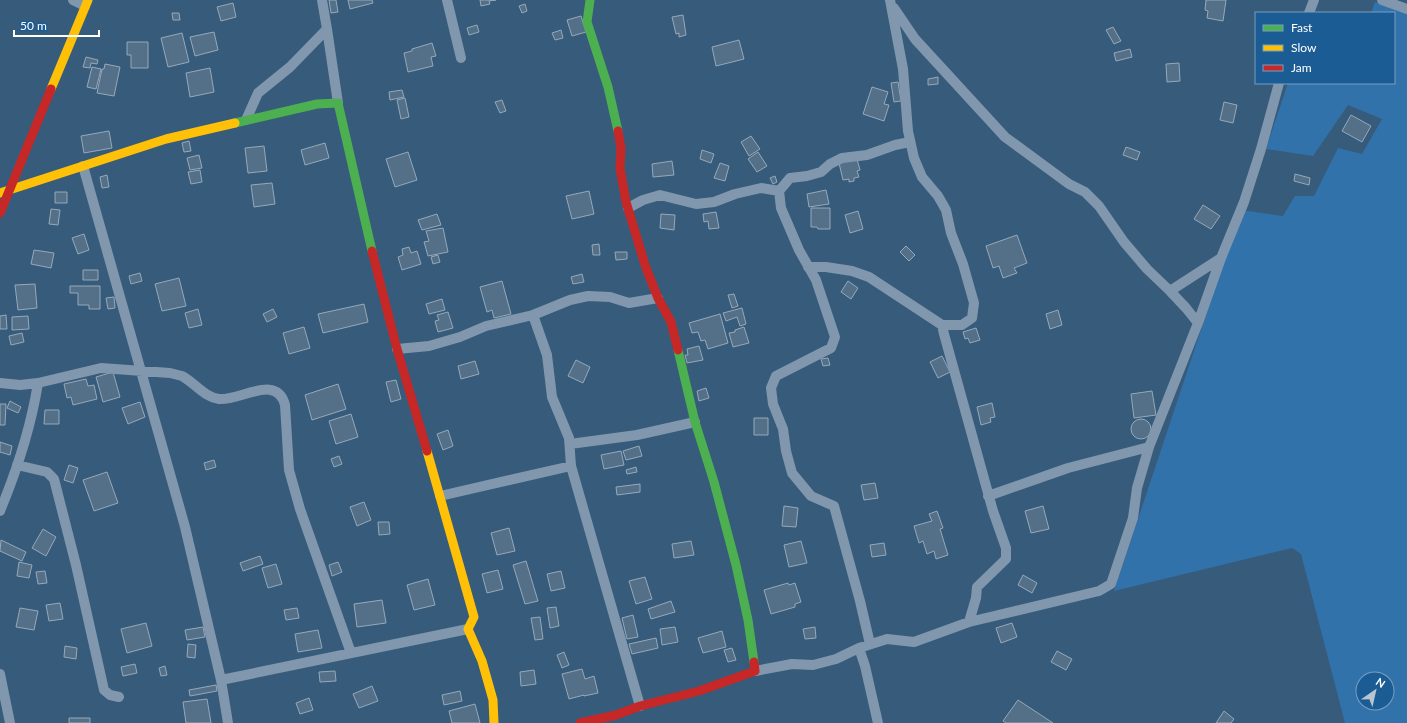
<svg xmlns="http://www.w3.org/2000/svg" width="1407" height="723" viewBox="0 0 1407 723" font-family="Lato,sans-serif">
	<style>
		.green { fill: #3272ab; fill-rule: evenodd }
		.building { fill: #547089; stroke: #95a9ba }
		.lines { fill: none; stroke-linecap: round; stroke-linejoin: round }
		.street { stroke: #8197ad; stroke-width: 10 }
		.fast { stroke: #4caf50; stroke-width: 9 }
		.slow { stroke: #ffc107; stroke-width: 9 }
		.jam { stroke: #c62828; stroke-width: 9 }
	</style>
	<rect width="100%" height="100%" fill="#375b7a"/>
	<path class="green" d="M1375 2 1407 14V723H1345L1301 554 1292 548 1114 591 1241 210 1283 216 1295 196H1314L1338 148 1362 154 1382 119 1348 105 1313 156 1266 149 1288 83H1394V13H1371ZM1363 679H1387V703H1363Z"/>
	<path class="building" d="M329 0H336L338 12 331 13Z
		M348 0H372L373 3 350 9Z
		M480 0H496L489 1 490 4 481 6Z
		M1206 0H1226L1223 21 1207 18 1208 11 1205 10Z
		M233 3 236 17 221 21 217 7Z
		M525 4 527 11 522 13 519 6Z
		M172 13H179L180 20H173Z
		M683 15 686 35 679 37V33L676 34 672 17Z
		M581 16 586 32 572 36 567 20Z
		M477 25 479 32 469 35 467 28Z
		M1113 27 1121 41 1114 44 1106 30Z
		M561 30 563 38 555 40 552 33Z
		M214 32 218 50 195 56 190 37Z
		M182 33 189 62 168 67 161 38Z
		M739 40 744 59 716 66 712 47Z
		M127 42H148V68H131V55H127Z
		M432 43 436 56 431 57 433 66 408 72 404 53 412 51V49Z
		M1130 49 1132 57 1116 61 1114 53Z
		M86 57 98 60 97 64 91 63 90 68 83 67Z
		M1179 63 1180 81 1167 82 1166 64Z
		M105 64 120 67 114 96 97 93 102 69H104Z
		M92 67 101 69 96 89 87 87Z
		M210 68 214 92 190 97 186 73Z
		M938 77V84L928 85V79Z
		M898 82 901 101 894 102 891 83Z
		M872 87 888 92 884 104 889 105 884 121 863 114Z
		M402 90 404 97 390 100 389 92Z
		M405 98 409 117 401 119 397 100Z
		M502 100 506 111 500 113 495 102Z
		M1224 102 1237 105 1233 123 1220 120Z
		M1351 115 1371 126 1362 142 1342 131Z
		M109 131 112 148 84 153 81 136Z
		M751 136 760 149 749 156 741 142Z
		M189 141 191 151 184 152 182 143Z
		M325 143 329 158 305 165 301 150Z
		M264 146 267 171 248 173 245 148Z
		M1126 147 1140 152 1137 160 1123 155Z
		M702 150 714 154 711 163 700 159Z
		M408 152 417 180 395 187 386 159Z
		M758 152 767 166 757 172 748 159Z
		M199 155 202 168 190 170 187 158Z
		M857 159 860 170 857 171 859 177 854 178V181L849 182V179L843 180 839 163Z
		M672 161 674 175 653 177 652 164Z
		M720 163 729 166 725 181 714 178Z
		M200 170 202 182 191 184 188 172Z
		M1295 174 1310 178 1309 185 1294 181Z
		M107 175 109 187 102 188 100 177Z
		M775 176 777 182 773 184 770 178Z
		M272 183 275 204 254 207 251 185Z
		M826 190 829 204 809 207 807 194Z
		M589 191 594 214 572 219 566 196Z
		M55 192H67V203H55Z
		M1203 205 1220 216 1211 229 1194 219Z
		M811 208H830V229H818L817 227H811Z
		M51 209 60 210 58 225 49 224Z
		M858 211 863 229 850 233 845 215Z
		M716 212 719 228 709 229 708 221 704 222 703 214Z
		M437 214 441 225 422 230 418 220Z
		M661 214 675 215 674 230 660 228Z
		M443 228 448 252 428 256 424 242 429 241 426 231Z
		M84 234 89 250 78 254 72 238Z
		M1017 235 1027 263 1014 268 1017 273 1003 278 999 266 993 268 986 246Z
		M599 244 600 255H593L592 245Z
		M906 246 915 255 909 261 900 252Z
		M409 247 411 253 417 251 421 264 402 270 398 257 403 255 402 249Z
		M34 250 54 253 51 268 31 264Z
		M615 252H627V259L616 260Z
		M438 255 440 262 433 264 431 257Z
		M83 270H98V280H83Z
		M140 273 142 281 131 284 129 276Z
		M582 274 584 282 573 284 571 277Z
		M179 278 186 306 162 311 155 284Z
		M502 281 511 314 494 318 492 310 487 312 480 287Z
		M848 281 858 288 851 299 841 292Z
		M35 284 37 308 18 310 15 285Z
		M70 286H100V309H89V305H78V293H70Z
		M734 294 738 306 732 308 728 295Z
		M114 297 115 308 108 309 106 298Z
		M442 299 445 310 429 314 426 304Z
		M364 304 368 322 323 333 318 314Z
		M742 308 746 324 740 326 737 317 726 321 723 313Z
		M198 309 202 325 189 328 185 313Z
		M273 309 277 317 267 322 263 314Z
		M1058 310 1062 325 1050 329 1046 314Z
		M448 312 453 328 438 332 435 321 439 320 437 315Z
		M720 314 728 343 708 349 705 340 701 341 698 332 692 333 689 323Z
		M6 315 7 329H0V316Z
		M28 316 29 329 12 330V317Z
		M304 327 310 348 289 354 283 333Z
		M744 327 749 343 733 347 729 333 735 332V330Z
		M976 328 980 340 970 343 968 338 965 339 963 332Z
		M22 333 24 342 11 345 9 336Z
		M699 346 703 360 687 363 685 355H688L687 349Z
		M942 356 950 372 938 378 930 362Z
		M828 358 830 365 823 366 821 359Z
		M576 360 590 367 583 383 568 376Z
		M475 361 479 374 461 379 458 366Z
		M113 372 120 397 103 402 96 377Z
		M86 379 88 386 94 385 97 399 73 405 71 397 67 398 64 384Z
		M396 380 401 399 391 402 386 382Z
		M338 384 346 409 312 420 305 395Z
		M706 388 709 398 699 401 697 391Z
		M1152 391 1156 415 1134 418 1131 394Z
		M10 401 21 407 18 413 7 408Z
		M140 402 145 417 128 424 122 408Z
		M992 403 995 417 990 418 991 422 981 425 977 407Z
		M0 404H6L5 425H0Z
		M45 410H59V424H44Z
		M351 414 358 437 336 444 329 421Z
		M754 418H768V435H754Z
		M1131 429a10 10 0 1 1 20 0a10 10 0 1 1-20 0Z
		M448 430 453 446 443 450 437 434Z
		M0 442 12 446 10 455 0 452Z
		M639 446 642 456 626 460 623 451Z
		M621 451 624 465 604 469 601 455Z
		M339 456 342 464 334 467 331 459Z
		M214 460 216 467 206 470 204 463Z
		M69 465 78 468 73 483 64 480Z
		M636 467 637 472 627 474 626 470Z
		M107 472 118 503 94 511 83 480Z
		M875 483 878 498 864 500 861 485Z
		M640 484V492L617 495 616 487Z
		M364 502 371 520 357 526 350 507Z
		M784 506 798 508 796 527 782 526Z
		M1043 506 1049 529 1031 533 1025 511Z
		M937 511 943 528 940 529 948 555 936 559 934 551 927 554 923 541 919 543 914 526 932 521 929 514Z
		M378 522H389L390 534 379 535Z
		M509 528 515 551 497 555 491 533Z
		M43 529 56 537 46 556 32 548Z
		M1 540 26 552 22 561 0 551Z
		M691 541 694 555 674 558 672 544Z
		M801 541 807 563 789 567 784 545Z
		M884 543 886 555 872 557 870 545Z
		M260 556 263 564 243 571 240 563Z
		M526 561 538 601 525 604 513 565Z
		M19 562 32 565 29 578 17 576Z
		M338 562 342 572 332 576 329 565Z
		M276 564 282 584 268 588 262 568Z
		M498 570 503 589 487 593 482 574Z
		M45 571 47 583 38 584 36 572Z
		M561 571 565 588 551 591 547 574Z
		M1023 575 1037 583 1032 593 1018 585Z
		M645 577 652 599 636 604 629 581Z
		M428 579 435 605 414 610 407 585Z
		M788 583 789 585 795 583 801 602 795 604V607L771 614 764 590Z
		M382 600 386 623 357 627 354 604Z
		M671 601 675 612 651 619 648 609Z
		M60 603 63 619 49 621 46 605Z
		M556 607 559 626 550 628 547 608Z
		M20 608 38 611 34 630 16 627Z
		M297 608 299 618 286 620 284 610Z
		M633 615 638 637 627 639 622 618Z
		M540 617 543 639 535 640 531 618Z
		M146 623 152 646 127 653 121 629Z
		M1012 623 1017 637 1001 643 996 628Z
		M203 627 205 637 187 640 185 630Z
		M675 627 678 642 662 645 660 629Z
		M815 627 816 638 805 639 803 629Z
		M318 630 322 648 298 652 295 634Z
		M722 631 726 647 703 653 698 638Z
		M656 638 658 648 632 654 629 644Z
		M188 644 196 645 195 658 187 657Z
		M65 646 77 648 76 659 64 657Z
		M732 648 736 660 728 662 724 650Z
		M1057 651 1072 659 1066 670 1051 662Z
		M564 652 569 665 562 668 557 655Z
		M135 664 137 673 123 676 121 667Z
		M165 666 167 675 161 676 159 668Z
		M582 669 585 679 594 676 598 693 584 696V695L569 699 562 674Z
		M534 670 536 684 521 686 520 672Z
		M335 671 336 681 320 682 319 672Z
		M216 685 217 691 190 696 189 690Z
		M372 686 378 701 359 708 353 694Z
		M460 691 462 701 444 705 442 695Z
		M309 698 313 710 300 714 296 703Z
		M207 699 211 723H186L183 702Z
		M1018 700 1053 723H1006L1003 721Z
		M475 704 480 723H452L449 711Z
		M1224 711 1234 719 1231 723H1216Z
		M69 718H90V723H69Z"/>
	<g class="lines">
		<path class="street" d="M73 0 85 6
			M447 0 461 58
			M890 0 903 69 908 131 914 158 922 177 938 196 946 210 951 233 963 264 974 303 972 318 962 325H942L944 334 993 511 1006 548V559L977 587 976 598 969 622
			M1382 0 1407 9
			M894 8 915 39 1005 137 1069 184 1085 192 1099 206 1124 242 1147 269 1170 291 1186 308 1198 323
			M1309 13 1314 0
			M327 29 338 103
			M246 120 258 93 290 67 327 29 322 0
			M83 166 185 527 221 680 228 723
			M628 208 643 200 660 195 696 204 714 202 735 194 761 188 779 191
			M808 267H826L852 271 869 277 942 325
			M1170 291 1221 258
			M533 315 547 355 552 397 569 438 571 466 640 706
			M397 349 429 346 460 337 486 326 533 315 570 300 588 296 610 297 629 303 658 298
			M0 383 20 385 38 383 101 368 170 373C174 374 178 375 182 376 195 383 204 397 219 399 240 401 277 373 285 405L289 470 300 509 351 653
			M570 444 637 435 695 422
			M17 465 47 472 54 479 76 565 104 690 110 695 119 697
			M440 496 571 466
			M988 496 1068 468 1149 447
			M0 511C17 470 31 427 38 383
			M870 644 860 601 834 506 811 496 792 473 786 451 783 429 773 404 771 388 776 376 831 348 835 337 816 280 799 250 781 208 779 191 790 178 807 176 821 172 830 164 842 158 867 155 895 145 910 142
			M755 671 792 664 813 665 836 659 859 648
			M0 674 10 723
			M221 680 468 629
			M878 723 865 666 859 648 887 639 914 642 969 622 1099 591 1111 584 1133 518 1137 488 1149 447 1198 323 1221 258 1244 202 1261 149 1279 83"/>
		<path class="fast" d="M590 0 587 22 608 87 618 131
			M235 123 317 104 338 103 372 251
			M678 350 695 422 714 482 736 565 748 620 754 662"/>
		<path class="slow" d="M51 89 88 0
			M0 193 166 139 235 123
			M427 451 474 617 468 629 482 661 493 700 494 723"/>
		<path class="jam" d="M618 131 621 148 620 168 626 202 646 268 658 298 671 322 678 350
			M0 213 51 89
			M372 251 397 349 427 451
			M580 723 616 715 640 706 699 691 755 671 754 662"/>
	</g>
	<rect x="1255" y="12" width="140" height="72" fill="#1c5c95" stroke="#779dbf"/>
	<rect x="1263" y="25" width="20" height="6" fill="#4caf50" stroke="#779dbf"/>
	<text x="1291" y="32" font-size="12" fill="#ffffff">Fast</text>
	<rect x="1263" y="45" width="20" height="6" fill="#ffc107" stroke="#779dbf"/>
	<text x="1291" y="52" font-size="12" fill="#ffffff">Slow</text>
	<rect x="1263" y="65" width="20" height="6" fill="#c62828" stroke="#779dbf"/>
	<text x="1291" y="72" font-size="12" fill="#ffffff">Jam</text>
	<g transform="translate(1375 691) rotate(34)"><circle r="19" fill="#1c5c95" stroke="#779dbf"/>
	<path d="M0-3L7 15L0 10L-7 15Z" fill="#b9c6d0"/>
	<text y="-6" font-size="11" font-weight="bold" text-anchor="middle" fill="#ffffff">N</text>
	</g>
	<path d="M14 30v6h85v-6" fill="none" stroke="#ffffff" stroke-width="2"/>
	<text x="20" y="30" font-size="12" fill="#ffffff" stroke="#1c5c95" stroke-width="3" paint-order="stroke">50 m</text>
</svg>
